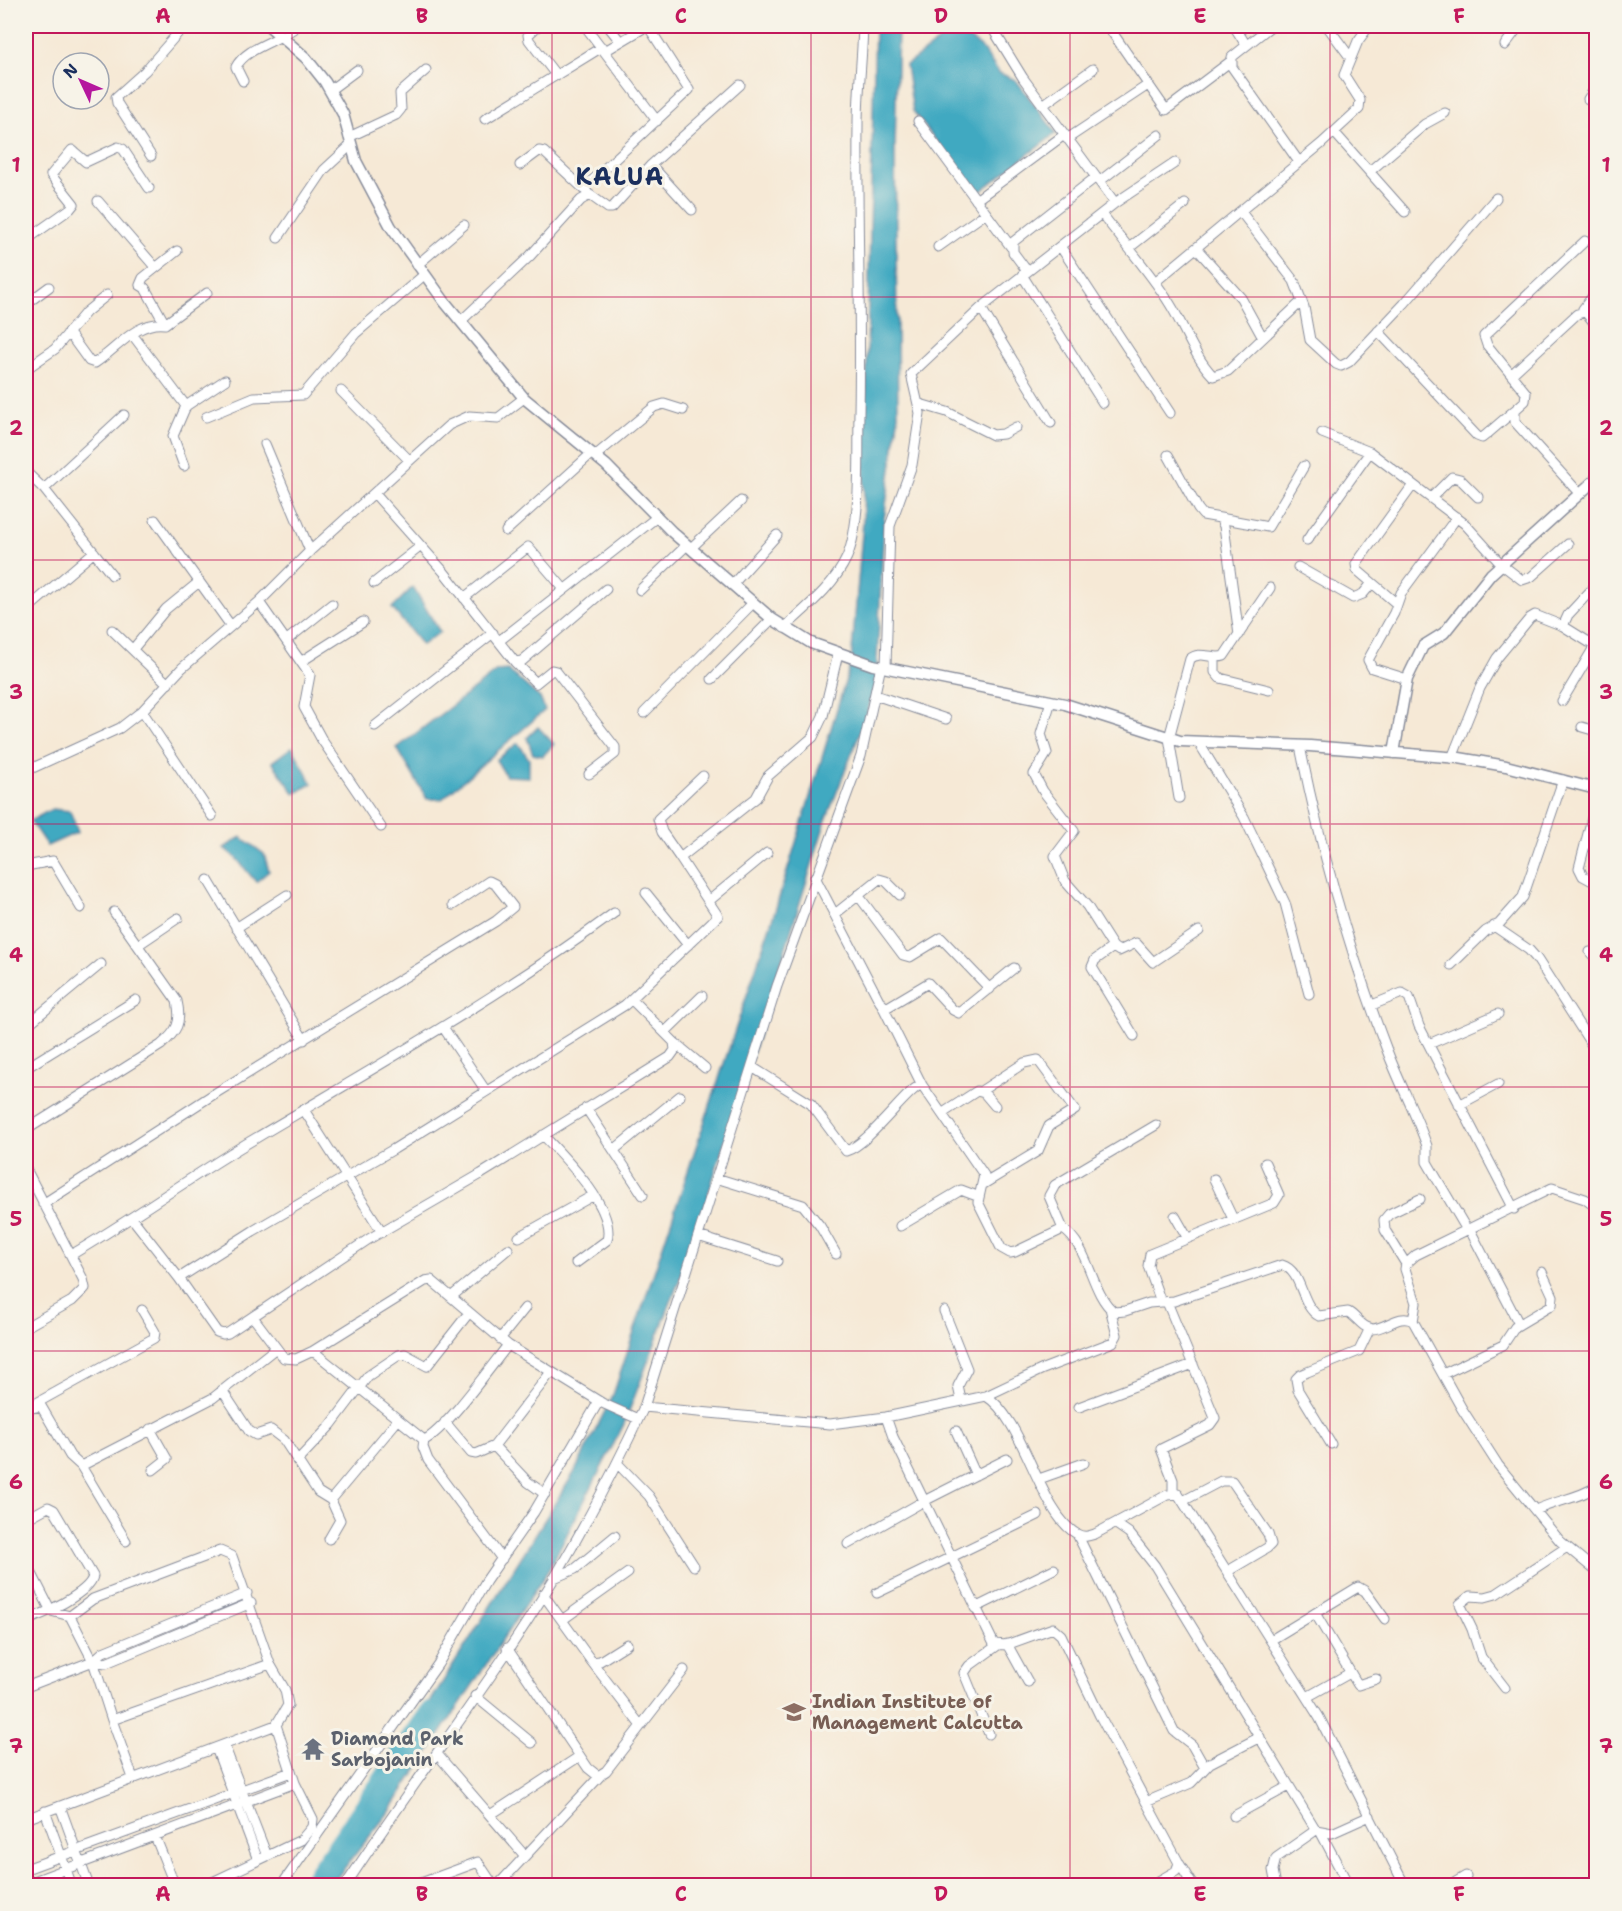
<svg xmlns="http://www.w3.org/2000/svg" width="1622" height="1911" viewBox="0 0 1622 1911" font-family="'Shantell Sans',sans-serif">
	<style>
		.water { fill: #41a9c1; stroke: #2e6c90; stroke-width: 1.5 }
		.lines { fill: none; stroke-linecap: round; stroke-linejoin: round }
		.canal { stroke: #41a9c1; stroke-width: 10 }
		.minor-casing { stroke: #888c9a; stroke-width: 11 }
		.tertiary-casing { stroke: #888c9a; stroke-width: 13 }
		.minor { stroke: #fff; stroke-width: 9 }
		.tertiary { stroke: #fff; stroke-width: 10 }
		.grid { fill: none; stroke: #c2185b; stroke-width: 1.5; stroke-opacity: 0.55 }
		.labels { text-anchor: middle; stroke-width: 6; stroke-linejoin: round; paint-order: stroke }
		.education-label { font-size: 18px; font-weight: bold; fill: #785e54; stroke: #f7f3e8; text-anchor: start }
		.worship-label { font-size: 18px; font-weight: bold; fill: #5b616d; stroke: #f7f3e8; text-anchor: start }
		.district-label { font-size: 24px; font-weight: bold; letter-spacing: 1.5px; fill: #1b2f5e; stroke: #f7f3e8 }
		.neatline { fill: none; stroke: #c2185b; stroke-width: 2 }
		.grid-label { font-size: 20px; text-anchor: middle; font-weight: bold; fill: #c2185b }
	</style>
	<rect width="100%" height="100%" fill="#f7f3e8"/>
	<filter id="ink" filterUnits="userSpaceOnUse"><feTurbulence type="fractalNoise" baseFrequency=".0167" numOctaves="2"/><feDisplacementMap in="SourceGraphic" scale="12" xChannelSelector="R" yChannelSelector="G"/><feConvolveMatrix kernelMatrix="1 2 1 2 8 2 1 2 1" color-interpolation-filters="sRGB"/></filter>
	<filter id="wash" filterUnits="userSpaceOnUse"><feTurbulence type="fractalNoise" baseFrequency=".008" numOctaves="4" result="noise"/><feDisplacementMap in="SourceGraphic" scale="24" xChannelSelector="R" yChannelSelector="G"/><feGaussianBlur stdDeviation="1.35" result="paint"/><feColorMatrix in="noise" values="0 0 0 0 0 0 0 0 0 0 0 0 0 0 0 0 0 1.4 0 .05"/><feComposite in="paint" operator="in"/></filter>
	<g filter="url(#wash)">
		<rect width="100%" height="100%" fill="#f6e9d6"/>
		<path class="water" d="M875 26H898L895 148 898 420 884 519 876 683 865 720 826 820 689 1255 624 1424 549 1569 389 1812 331 1885 307 1886 376 1788 574 1473 613 1395 775 911 851 663 863 522Z
			M954 30 980 46 999 73 1016 80 1056 133 977 194 913 111 906 65Z
			M413 587 440 632 422 645 392 608Z
			M508 670 540 698 545 710 442 799H427L397 748 497 671Z
			M538 727 554 744 543 756 533 754 527 738Z
			M518 743 529 759V777L506 776 496 760Z
			M292 747 312 783 295 794 272 762Z
			M52 809 70 811 78 832 47 846 30 821Z
			M241 837 264 854 269 871 256 882 236 858 224 848Z"/>
		<g class="lines">
			<path class="canal" d="M303 1886 427 1707"/>
		</g>
	</g>
	<g filter="url(#ink)">
		<g class="lines">
			<g class="minor-casing">
				<path id="minor" d="M538 26 528 35 529 40 556 75
					M585 26 657 121
					M608 26 620 41
					M991 26 1023 78 1115 203
					M1234 26 1246 45
					M1271 26 1232 57V67L1299 162
					M1327 26 1350 57
					M1449 26H1456
					M1112 32 1166 110 1231 61
					M1505 45 1519 26
					M605 51 647 26
					M243 81 236 67C246 47 280 41 297 26
					M330 90 357 70
					M1588 99 1596 87
					M1043 105 1093 69
					M485 119 602 47
					M918 121 1011 247
					M1334 132 1405 212
					M349 137 396 115 401 109 400 93 426 70
					M1067 139 1148 85
					M151 156 117 103 116 97 145 71 184 26
					M520 165 539 151 544 152 587 192
					M651 165 692 210
					M1370 171 1425 124 1445 113
					M1100 181 1159 135
					M583 189 689 90 648 26
					M976 200 1064 135
					M98 201 155 267
					M1241 212 1294 281 1304 307 1310 340 1336 364 1341 366 1349 362 1404 304 1496 198
					M1102 214C1125 244 1150 272 1170 304 1185 328 1193 355 1213 376L1228 371 1302 301
					M278 238 324 170 351 145
					M26 240 70 209 74 204 51 175 72 150 86 162 118 147 123 149 149 188
					M1060 246 1170 413
					M938 247 986 213
					M1129 248 1185 204
					M1197 249 1241 298 1263 338
					M417 265 464 225
					M1027 271 1013 252V242L1096 177
					M26 275 30 272
					M1022 275 1103 403
					M1155 282 1321 144 1359 109 1360 100 1344 75 1358 41 1369 26
					M1596 292 1583 309 1596 325
					M26 304 49 287
					M981 308 1051 423
					M461 321 530 256 581 200 590 195 608 208H612L651 165 740 85
					M165 324 145 288 140 285 143 278 177 251
					M1378 331 1477 436 1482 438 1487 434 1515 410
					M68 332 89 361 95 363C117 349 137 320 165 324L207 293
					M132 334 186 406 225 380
					M26 369 55 349 86 312 107 295
					M1512 374 1577 314 1585 312
					M341 391 409 460
					M920 404 947 412 993 435 1003 434 1016 427
					M206 417 254 397 303 395 356 333 424 275
					M1322 433 1370 452 1465 524 1501 564 1522 580 1531 577 1568 544
					M265 444 310 551
					M1168 455 1198 509 1203 515 1220 518 1224 526 1239 635
					M595 456 654 407 664 404 683 410
					M184 466 173 436 186 406
					M26 472 44 489 112 575
					M44 489 124 415
					M374 493 444 572 515 662 522 661 606 589
					M1580 494 1515 422V410L1525 401 1526 393 1487 345 1484 336 1585 241
					M1431 498 1452 477 1460 479 1478 497
					M1220 518 1268 527 1304 466
					M155 520 231 626
					M506 531 592 453
					M1307 540 1370 452
					M691 548 741 501
					M1298 567 1353 598 1363 594 1372 583
					M374 583 421 546
					M732 585 777 535
					M640 590 687 545
					M464 598 528 547 564 589
					M259 602 310 675 304 707 322 740 381 827
					M1397 604 1357 570 1356 564 1413 485
					M26 610 94 552
					M784 628C807 607 834 586 847 557 862 521 858 452 859 412 861 316 857 221 858 125 858 92 862 59 863 26
					M112 630 168 684
					M287 640 332 604
					M499 641 657 517
					M1595 646 1563 626 1568 615 1596 585
					M133 649 166 609 199 582
					M1215 658V672L1220 678 1269 690
					M302 661 363 622
					M515 662 536 683 552 670 556 671 615 747V754L589 774
					M886 667 890 526 912 465 920 413 911 374 981 308 1115 203 1175 163
					M712 679 772 619
					M1407 679 1372 668 1368 660 1394 613 1401 593 1457 517
					M875 695 946 719
					M1051 701 1041 734 1047 753 1034 774 1043 791 1074 831 1055 856 1065 881 1087 906 1113 947 1119 951 1136 943 1153 962 1199 931
					M1562 701 1596 644
					M142 711 212 816
					M644 713 753 603
					M375 726 493 633
					M1582 727 1596 731
					M1199 743 1244 817 1285 903 1309 994
					M1300 746C1321 851 1350 954 1388 1053 1400 1084 1416 1114 1427 1146V1162L1467 1230 1471 1232 1519 1324
					M1452 758 1480 688 1497 658 1530 618 1535 615 1563 626
					M26 771 120 728 142 711 182 668 259 602 310 551 449 425 469 416 498 418 524 398
					M1179 798 1169 738 1190 659C1199 650 1213 660 1224 656L1270 588
					M1596 803 1579 868 1583 876 1596 883
					M680 858 662 832 658 819 703 776
					M26 866 53 861 81 908
					M815 877 880 1002 886 1008 928 983 953 1010 959 1013 1014 968
					M208 880 304 1040
					M646 893 688 945
					M858 895 903 955 910 957 941 938 990 989
					M710 900 767 853
					M835 914 879 879 886 881 900 895
					M1494 926 1529 950 1537 959 1595 1050
					M236 928 287 895
					M138 945 178 918
					M1113 947 1095 960 1092 967 1134 1036
					M1590 952 1596 959
					M1451 965 1486 931 1499 924 1523 897 1563 780
					M882 1005 922 1085
					M1372 1005 1402 993 1409 997 1419 1026 1514 1209
					M26 1026 101 964
					M443 1027 486 1091
					M665 1032 702 996
					M674 1042 705 1068
					M1429 1044 1498 1014
					M752 1067 811 1104 846 1151C870 1144 910 1085 922 1085L984 1175 978 1202 1001 1248 1010 1253 1015 1252 1063 1229C1090 1247 1090 1292 1114 1312L1125 1311 1149 1303 1174 1301 1282 1265C1303 1271 1300 1306 1319 1316L1348 1312C1356 1316 1362 1328 1372 1329 1386 1329 1399 1313 1413 1321L1462 1409 1498 1465 1560 1541 1596 1571
					M26 1068 136 1000
					M981 1091 1024 1063 1038 1060 1075 1110 1049 1126 1038 1151 982 1185
					M1459 1105 1498 1084
					M586 1108 643 1195
					M304 1110 382 1232
					M943 1113 977 1091 984 1093 995 1106
					M26 1130 161 1045C177 1031 182 1023 177 1001L114 912
					M543 1135C563 1156 616 1208 607 1240L576 1263
					M614 1150 680 1096
					M26 1169 83 1279 85 1288 72 1301 26 1327
					M716 1178 803 1205 820 1226 836 1254
					M1214 1179 1233 1219
					M43 1204 214 1094 496 921 513 907 495 884 489 881 453 905
					M1175 1216 1187 1237
					M132 1218 179 1278 253 1231 394 1149 625 1005 718 916 680 858 756 798 768 776 813 737 823 716 838 654
					M900 1226 961 1190 977 1196
					M1063 1229 1049 1196 1055 1185 1156 1125
					M698 1236 777 1261
					M519 1237 594 1195
					M71 1255C134 1218 193 1175 256 1138 377 1066 500 997 614 913
					M1406 1264 1385 1230 1384 1220 1389 1214 1420 1199
					M179 1278 217 1332 223 1334 228 1333 369 1239 481 1174 670 1057 675 1050 674 1042 631 999
					M451 1297 508 1249
					M1161 1302 1148 1266 1150 1254 1274 1203 1279 1195 1265 1163
					M1167 1302 1215 1418 1210 1425 1161 1449 1173 1480V1493
					M944 1311 967 1369 958 1386 961 1400
					M253 1317 284 1358 296 1359 313 1351 424 1440C444 1432 492 1365 508 1345
					M1413 1321 1416 1303 1405 1269 1406 1264 1416 1255 1552 1188 1585 1199 1596 1207
					M500 1339 525 1308
					M313 1351 425 1281 431 1280 508 1345 602 1403 638 1419
					M1443 1374 1503 1345 1515 1327 1552 1305 1553 1296 1542 1272
					M222 1390 249 1431 256 1435 271 1430 284 1440 318 1492 331 1500 397 1421
					M986 1396 1043 1369 1113 1342 1117 1335 1110 1308
					M33 1405 154 1338 155 1332 142 1310
					M644 1407 830 1424 886 1417 986 1396C1024 1419 1040 1514 1077 1534 1084 1538 1089 1536 1095 1534L1167 1495 1178 1494 1319 1717 1405 1886
					M1079 1407 1193 1364
					M26 1409 41 1406 70 1456 81 1466 213 1398 276 1348
					M886 1417 893 1437 994 1644 1006 1645 1053 1628 1061 1635 1100 1716 1179 1863 1176 1871 1150 1886
					M445 1422 471 1453 476 1454 494 1446 528 1482 545 1494
					M150 1429 167 1459 153 1470
					M956 1431 976 1475
					M424 1440 423 1447 428 1460 502 1559
					M1331 1444 1298 1390 1296 1379 1300 1375 1359 1351 1370 1328
					M494 1446 551 1372
					M297 1461 331 1425 368 1376 399 1355 405 1354 427 1366 468 1314
					M618 1464 649 1496 694 1566
					M81 1466 126 1541
					M1039 1479 1084 1463
					M1183 1501 1221 1481H1232L1268 1534 1271 1544 1267 1548 1228 1571
					M1536 1510C1557 1500 1577 1499 1596 1487
					M26 1519 48 1507 54 1510 93 1576C90 1593 41 1615 26 1621
					M1116 1524 1129 1533 1155 1566 1316 1830 1332 1833 1370 1816
					M1077 1534 1174 1731 1192 1745 1205 1768
					M329 1539 340 1520 331 1500
					M848 1544 924 1501 1007 1459
					M26 1562 51 1611 70 1616 93 1661
					M554 1578 575 1569 615 1536
					M877 1593 1038 1515
					M543 1594 592 1662 600 1661 627 1644
					M975 1608 1054 1569
					M1315 1613 1358 1685 1376 1679
					M70 1616 93 1599 220 1551 232 1556 270 1664
					M562 1620 628 1573
					M1271 1640 1358 1587 1365 1591 1385 1619
					M1007 1644 1028 1682
					M507 1648 588 1768 598 1776 606 1771 684 1670
					M93 1661 106 1663 251 1603
					M93 1661 103 1652 247 1593
					M592 1662 641 1726
					M26 1687 93 1661 112 1720 270 1664 285 1690 288 1705 276 1725 295 1783 313 1819 312 1827 301 1840 204 1886
					M1505 1688 1481 1657 1472 1629 1460 1604 1470 1596 1485 1597 1496 1594 1567 1547
					M475 1696 532 1743
					M1307 1697 1350 1673
					M112 1720 133 1778
					M989 1734 964 1673 969 1666 998 1645
					M224 1745 267 1856
					M216 1748 258 1860
					M437 1754 525 1856
					M1146 1802 1191 1783 1210 1763 1260 1737
					M60 1806 89 1886
					M45 1811 72 1886
					M490 1815 580 1756
					M1234 1816 1289 1786
					M26 1819 276 1725
					M1321 1833 1349 1886
					M155 1836 175 1886
					M1179 1863 1193 1886
					M26 1869 291 1772
					M26 1884 295 1783
					M281 1886 438 1664 486 1581 534 1512 599 1401
					M345 1886C413 1782 491 1683 555 1577 587 1522 617 1465 644 1407L777 986 861 756 881 666
					M413 1886 478 1862 494 1886
					M497 1886 601 1775
					M1276 1886 1273 1870 1276 1858 1316 1830
					M1449 1886 1466 1876"/>
			</g>
			<g class="tertiary-casing">
				<path id="tertiary" d="M269 26 306 58 325 82 343 114 356 161 391 227 444 301 524 398 606 465 672 532 772 619 811 643 873 665 1065 704 1180 741 1310 746 1459 758 1506 766 1596 789
					M1394 753 1407 679 1423 646 1444 633 1491 574 1596 479"/>
			</g>
			<use href="#minor" class="minor"/>
			<use href="#tertiary" class="tertiary"/>
		</g>
	</g>
	<path class="grid" d="M292 26V1886M552 26V1886M811 26V1886M1070 26V1886M1330 26V1886M26 297H1596M26 560H1596M26 824H1596M26 1087H1596M26 1351H1596M26 1614H1596"/>
	<defs>
		<g id="university-bare" transform="scale(1.8)"><path d="M0-5L7-2L0 1L-7-2ZM-4 1L0 2.5L4 1V4Q0 6-4 4Z" fill="#8d6e63" stroke="#f7f3e8" stroke-width="2.5" paint-order="stroke"/></g>
		<g id="temple-bare" transform="scale(1.8)"><path d="M0-6L5-2H3V0L6.5 2.5H4V6H1.5V3h-3V6H-4V2.5H-6.5L-3 0V-2H-5Z" fill="#6b7280" stroke="#f7f3e8" stroke-width="2.5" paint-order="stroke"/></g>
	</defs>
	<g fill-rule="evenodd">
		<use href="#university-bare" x="794" y="1712"/>
		<use href="#temple-bare" x="313" y="1749"/>
	</g>
	<g class="labels">
		<g class="education-label">
			<text x="812" y="1708">Indian Institute of<tspan x="812" dy="21">Management Calcutta</tspan></text>
		</g>
		<g class="worship-label">
			<text x="331" y="1745">Diamond Park<tspan x="331" dy="21">Sarbojanin</tspan></text>
		</g>
		<g class="district-label">
			<text x="620" y="185">KALUA</text>
		</g>
	</g>
	<rect width="1622" height="1911" fill="none" stroke="#f7f3e8" stroke-width="66"/>
	<g transform="translate(81 81) rotate(314)"><circle r="28" fill="#f7f3e8" stroke="#9fa5b1" stroke-width="1.5"/>
	<path d="M0-4.5L10 22L0 15L-10 22Z" fill="#b5179e"/>
	<text y="-9" font-size="16" font-weight="bold" text-anchor="middle" fill="#1b2f5e">N</text>
	</g>
	<rect x="33" y="33" width="1556" height="1845" class="neatline"/>
	<g class="grid-label">
		<text x="163" y="23">A</text>
		<text x="422" y="23">B</text>
		<text x="681" y="23">C</text>
		<text x="941" y="23">D</text>
		<text x="1200" y="23">E</text>
		<text x="1459" y="23">F</text>
		<text x="16" y="172">1</text>
		<text x="1606" y="172">1</text>
		<text x="16" y="435">2</text>
		<text x="1606" y="435">2</text>
		<text x="16" y="699">3</text>
		<text x="1606" y="699">3</text>
		<text x="16" y="962">4</text>
		<text x="1606" y="962">4</text>
		<text x="16" y="1226">5</text>
		<text x="1606" y="1226">5</text>
		<text x="16" y="1489">6</text>
		<text x="1606" y="1489">6</text>
		<text x="16" y="1753">7</text>
		<text x="1606" y="1753">7</text>
		<text x="163" y="1901">A</text>
		<text x="422" y="1901">B</text>
		<text x="681" y="1901">C</text>
		<text x="941" y="1901">D</text>
		<text x="1200" y="1901">E</text>
		<text x="1459" y="1901">F</text>
	</g>
</svg>
